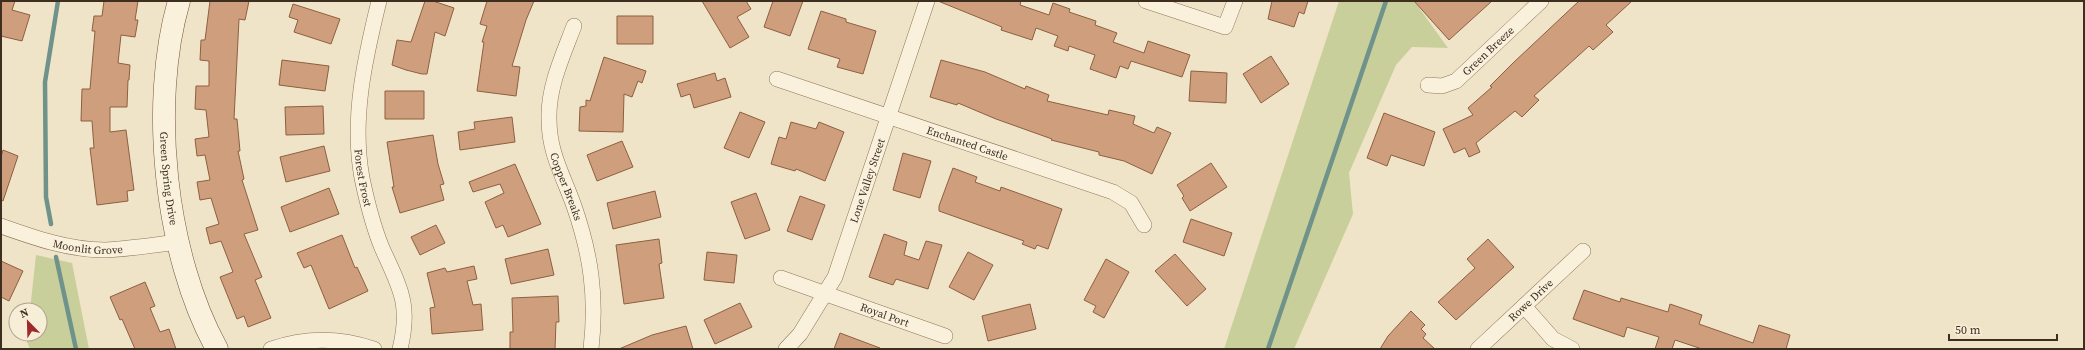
<svg xmlns="http://www.w3.org/2000/svg" width="2085" height="350" viewBox="0 0 2085 350" font-family="'Source Serif 4',serif">
	<style>
		.green { fill: #c9cf9b }
		.lines { fill: none; stroke-linecap: round; stroke-linejoin: round }
		.stream { stroke: #6f938a; stroke-width: 4.5 }
		.building { fill: #cf9f7d; stroke: #8d5f41 }
		.street-casing { stroke: #8d765c; stroke-width: 16 }
		.secondary-casing { stroke: #6f573f; stroke-width: 23 }
		.street { stroke: #faf1dc; stroke-width: 15 }
		.secondary { stroke: #faf1dc; stroke-width: 22 }
		.labels { text-anchor: middle; stroke-width: 4; stroke-linejoin: round; paint-order: stroke }
		.street-label { font-size: 11px; fill: #3d2e20; stroke: #f7eed8 }
	</style>
	<rect width="100%" height="100%" fill="#f0e4c8"/>
	<path class="green" d="M1339 1H1414L1448 48 1412 47 1396 65 1349 173 1353 214 1294 349H1224Z
		M36 255 72 263 89 349H30L27 342 28 334H40V310H30Z"/>
	<g class="lines">
		<path class="stream" d="M51 224 46 197 45 82 58 1
			M56 257 76 349
			M1268 349 1386 1"/>
	</g>
	<path class="building" d="M1 1H15L12 10 30 15 22 41 1 36Z
		M104 1H138L135 20H138L135 37 121 35 118 63 130 65 129 80H128L127 107H110V132L126 130 134 190 127 191 128 201 97 205 90 148H94L92 121H81L82 89H90L95 31H92L94 16H102Z
		M210 1H249L245 20 239 19 234 119H237L240 151H238L244 179 242 180 258 230 244 234 262 277 255 280 271 318 248 327 244 316 237 319 220 277 233 272 221 241 210 244 206 228 219 224 211 198 200 200 197 182 210 180 205 155 197 156 195 139 209 137 206 110 195 109 196 86H209V61L200 60 201 40H205Z
		M425 1H433L454 8 445 36 435 32 427 74H422L406 70 392 65 397 40 411 42Z
		M487 1H534L526 20 512 66 520 67 516 96 477 91 484 42H482L487 26 480 24Z
		M702 1H746L751 9 737 17 749 37 730 48Z
		M773 1H803L790 36 764 27Z
		M938 1H1021L1020 5 1049 15 1053 3 1070 9 1069 12 1096 21 1095 25 1117 33 1113 42 1144 53 1148 41 1190 55 1182 77 1131 61 1128 69 1120 66 1116 78 1090 69 1095 55 1069 46 1068 51 1054 46 1058 36 1036 28 1032 40 1001 30 1002 27Z
		M1272 1H1308L1304 14 1299 12 1294 27 1268 19Z
		M1414 1H1492L1449 40Z
		M1579 1H1632L1606 25 1613 32 1593 50 1589 46 1534 96 1539 100 1522 117 1515 111 1476 143 1480 152 1469 157 1465 148 1454 153 1443 129 1473 115 1468 108 1492 87 1490 86 1513 63Z
		M293 4 340 19 331 44 294 32 298 20 289 17Z
		M821 11 846 19V22L876 31 863 74 837 67 840 59 808 49Z
		M617 16H653V44H617Z
		M1271 56 1289 84 1261 103 1243 74Z
		M604 57 646 71 642 83 638 81 632 97 624 94 623 132 579 131 580 107 586 106V100L590 101Z
		M282 60 329 66 325 91 279 85Z
		M941 60 985 72 1025 89 1026 86 1049 95 1047 101 1108 115 1109 110 1135 116 1133 124 1154 133 1157 127 1171 133 1152 174 1124 161 1099 155V152L1051 140 1052 139 996 119 958 103 957 105 930 97Z
		M1191 71 1227 73 1226 103 1189 101Z
		M715 73 717 81 725 78 731 97 694 108 690 94 681 97 677 84Z
		M385 91H424V119H385Z
		M323 106 324 134 286 135 285 107Z
		M740 112 765 122 749 158 724 148Z
		M1384 113 1435 132 1424 166 1391 155 1387 166 1367 158Z
		M512 117 515 142 460 150 458 132 475 129 474 122Z
		M791 122 816 129 819 122 844 132 825 181 796 169 795 171 771 164 779 137 786 139Z
		M433 135 438 164 444 184 440 185 444 200 400 213 392 187H394L387 142Z
		M622 141 633 167 597 181 587 155Z
		M324 146 330 171 286 182 280 157Z
		M3 150 18 156 3 201 1 200V157Z
		M903 153 931 161 920 198 893 190Z
		M1211 163 1227 187 1190 211 1182 198 1184 196 1177 185Z
		M515 164 541 224 508 237 503 225 496 228 485 202 504 193 500 184 473 192 469 182Z
		M953 168 977 177 975 182 1000 191 1001 187 1062 209 1048 249 1037 245 1035 249 1022 244 1024 241 939 211V206Z
		M329 188 339 214 290 232 281 207Z
		M655 191 661 217 613 229 607 203Z
		M756 193 770 230 745 239 731 202Z
		M800 196 825 205 812 240 787 231Z
		M1191 219 1232 233 1224 256 1183 242Z
		M436 225 445 243 420 255 411 237Z
		M884 234 907 242 904 255 919 260 926 241 942 245 928 289 896 279 893 285 869 277Z
		M342 235 355 268 357 267 368 291 329 309 311 265 304 268 297 253Z
		M659 239 662 263 659 264 664 298 624 304 616 245Z
		M1488 239 1514 267 1456 320 1438 302 1475 268 1467 259Z
		M548 249 554 275 511 284 505 259Z
		M707 252 737 255 734 283 704 280Z
		M968 252 993 265 974 300 949 287Z
		M1175 254 1206 289 1187 306 1155 271Z
		M1106 259 1129 272 1104 318 1093 312 1096 306 1084 300Z
		M1 261 23 271 9 301 1 297Z
		M474 266 477 279 467 281 473 305 481 304 483 330 432 334 430 308 435 307 427 273 445 268 447 272Z
		M145 282 155 306 150 308 160 332 169 329 176 349H135L122 319 120 320 110 297Z
		M1584 290 1620 302 1621 298 1668 312 1670 304 1702 315 1699 324 1753 343 1759 325 1790 335 1786 349H1702L1675 340 1672 349H1655L1659 337 1627 327 1624 337 1573 319Z
		M558 296 559 322H556L555 349H510V332H513L512 298Z
		M740 303 752 327 715 344 704 320Z
		M1030 304 1036 329 988 341 982 316Z
		M1411 311 1425 325 1421 329 1426 334 1423 338 1435 349H1380L1388 336Z
		M686 326 693 349H619L652 335Z
		M840 333 880 348V349H834Z"/>
	<g class="lines">
		<g class="street-casing">
			<g id="street">
				<path id="s1" d="M379 1C365 58 351 119 362 178 367 202 373 226 382 248 400 288 411 304 400 349"/>
				<path d="M1146 1 1225 27 1235 1"/>
				<path id="s2" d="M574 26C563 55 548 87 549 119 549 153 563 175 574 206 591 255 597 297 591 349"/>
				<path id="s3" d="M777 79 1113 192 1131 203 1144 225"/>
				<path id="s4" d="M1428 85 1442 86 1456 81 1541 1"/>
				<path id="s5" d="M1 226C35 238 69 250 105 250 130 249 154 245 178 242"/>
				<path id="s6" d="M781 278 945 336"/>
				<path d="M1524 306 1553 339 1572 349"/>
				<path d="M271 349C306 337 339 337 374 349"/>
				<path id="s7" d="M786 349 800 334 835 277 927 1"/>
				<path id="s8" d="M1478 349 1583 251"/>
			</g>
		</g>
		<g class="secondary-casing">
			<g id="secondary">
				<path id="s9" d="M179 1C149 104 165 255 217 349"/>
			</g>
		</g>
		<use href="#street" class="street"/>
		<use href="#secondary" class="secondary"/>
	</g>
	<g class="labels">
		<g class="street-label">
			<text dy="4" stroke="none"><textPath href="#s4" startOffset="73">Green Breeze</textPath></text>
			<text dy="4" stroke="none"><textPath href="#s3" startOffset="201">Enchanted Castle</textPath></text>
			<text dy="4" stroke="none"><textPath href="#s9" startOffset="179">Green Spring Drive</textPath></text>
			<text dy="4" stroke="none"><textPath href="#s1" startOffset="179">Forest Frost</textPath></text>
			<text dy="4" stroke="none"><textPath href="#s7" startOffset="189">Lone Valley Street</textPath></text>
			<text dy="4" stroke="none"><textPath href="#s2" startOffset="167">Copper Breaks</textPath></text>
			<text dy="4" stroke="none"><textPath href="#s5" startOffset="90">Moonlit Grove</textPath></text>
			<text dy="4" stroke="none"><textPath href="#s8" startOffset="72">Rowe Drive</textPath></text>
			<text dy="4" stroke="none"><textPath href="#s6" startOffset="110">Royal Port</textPath></text>
		</g>
	</g>
	<rect width="2085" height="350" fill="none" stroke="#3d2e20" stroke-width="4"/>
	<g transform="translate(28 322) rotate(337)"><circle r="19" fill="#f7eed8" stroke="#ada18e"/>
	<path d="M0-3L7 15L0 10L-7 15Z" fill="#9e2a2b"/>
	<text y="-6" font-size="11" font-weight="bold" text-anchor="middle" fill="#3d2e20">N</text>
	</g>
	<path d="M1949 334v6h108v-6" fill="none" stroke="#3d2e20" stroke-width="2"/>
	<text x="1955" y="334" font-size="12" fill="#3d2e20" stroke="#f7eed8" stroke-width="3" paint-order="stroke">50 m</text>
</svg>
